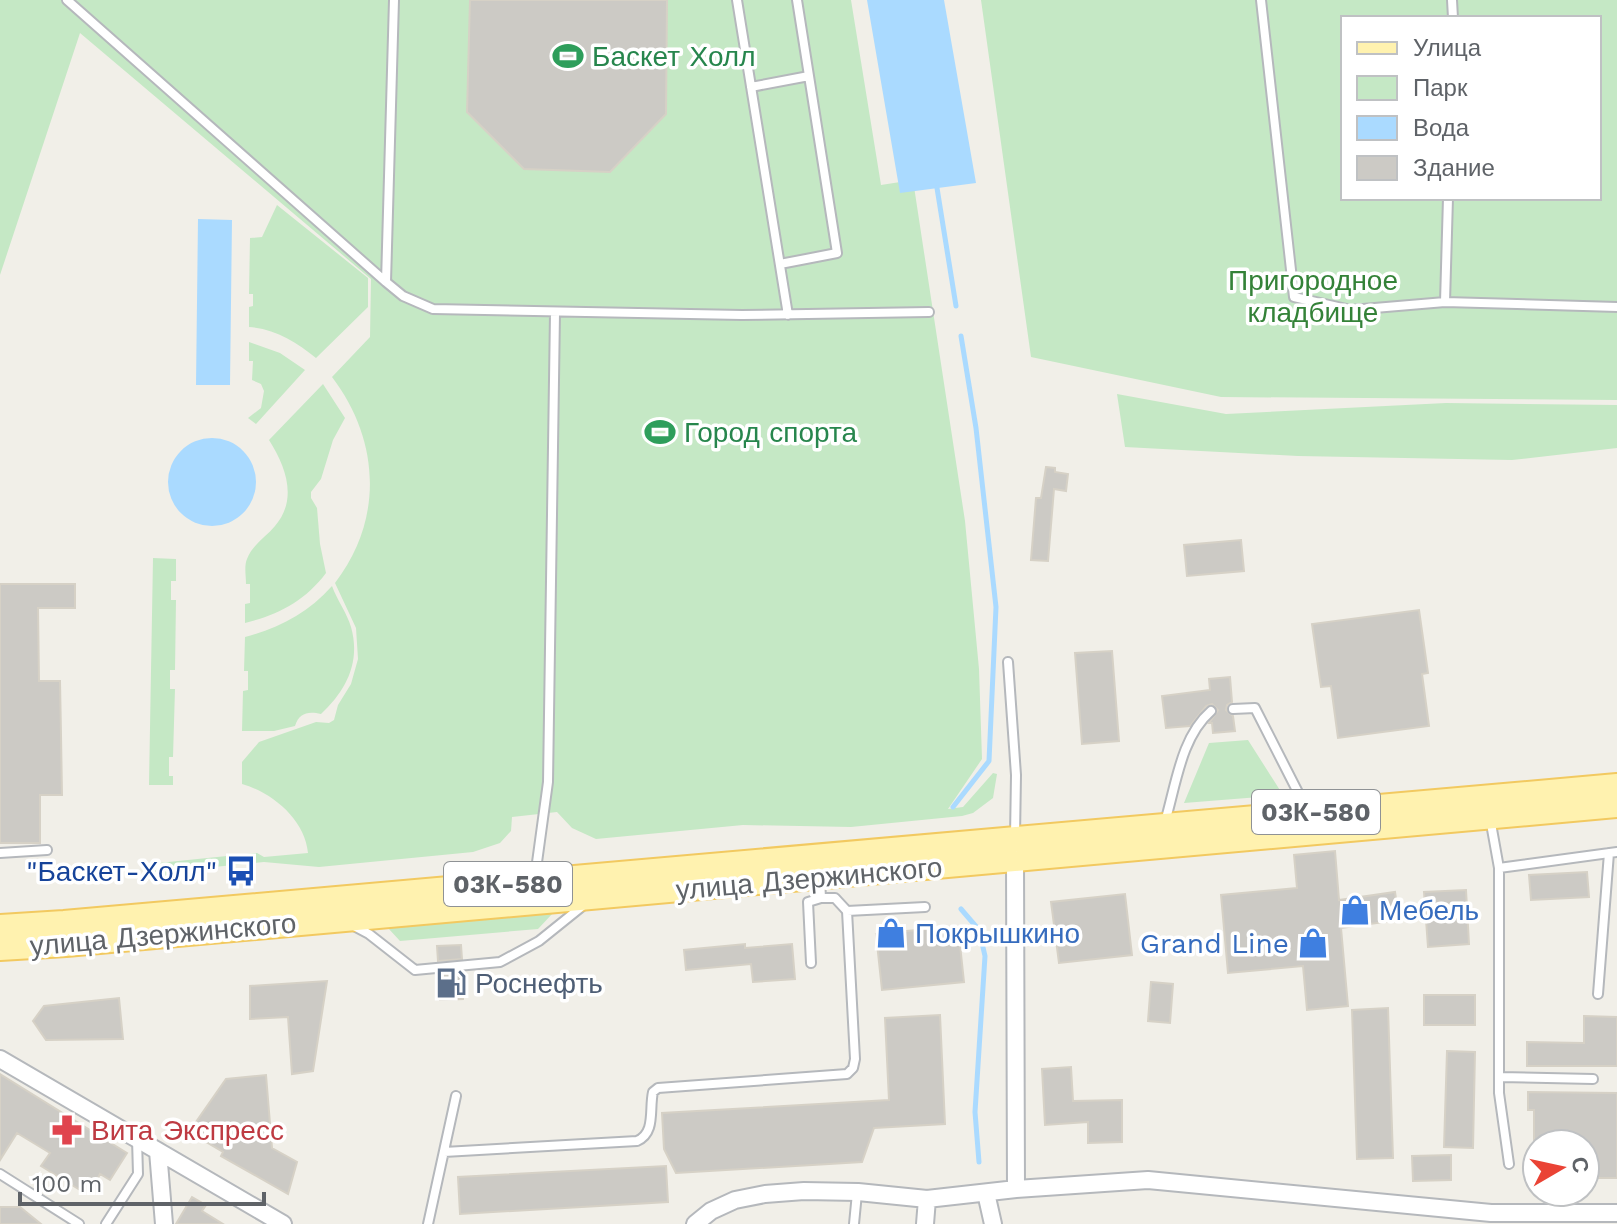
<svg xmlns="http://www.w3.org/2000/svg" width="1617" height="1224" viewBox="0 0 1617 1224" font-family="'Work Sans',sans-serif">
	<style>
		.green { fill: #c5e8c5; fill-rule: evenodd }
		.water { fill: #aadaff }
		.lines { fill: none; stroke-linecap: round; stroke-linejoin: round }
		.stream { stroke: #aadaff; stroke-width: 5 }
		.building { fill: #cccac5; stroke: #d6d1c6; stroke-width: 2 }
		.lane-casing { stroke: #b5b8bc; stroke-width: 12 }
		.street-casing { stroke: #b5b8bc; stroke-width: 20 }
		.primary-casing { stroke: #f2c960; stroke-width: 28 }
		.lane { stroke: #fff; stroke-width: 8 }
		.street { stroke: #fff; stroke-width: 16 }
		.primary { stroke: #fff2af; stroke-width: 24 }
		.labels { text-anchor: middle; stroke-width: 7; stroke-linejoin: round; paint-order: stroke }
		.shield { fill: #fff; stroke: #8f9295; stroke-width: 2 }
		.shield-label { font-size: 26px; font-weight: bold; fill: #5f6368 }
		.leisure-label { font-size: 28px; fill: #27864d; stroke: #fff; text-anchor: start }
		.park-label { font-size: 28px; fill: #348238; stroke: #fff }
		.transit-label { font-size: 28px; fill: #164399; stroke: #fff; text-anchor: end }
		.street-label { font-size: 28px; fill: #5f6368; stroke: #fff }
		.shop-label { font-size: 28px; fill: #366cbe; stroke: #fff; text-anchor: start }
		.service-label { font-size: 28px; fill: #4e5e75; stroke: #fff; text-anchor: start }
		.health-label { font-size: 28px; fill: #be3a42; stroke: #fff; text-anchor: start }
	</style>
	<rect width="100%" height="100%" fill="#f1efe8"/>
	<path class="green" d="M0 0H851L881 185 913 180 965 521 979 669 982 759 948 809 963 807 993 773 997 774 993 798 973 813 962 816 851 827 743 825 596 839 572 828 557 812 512 817 511 831 500 843 473 852 319 867 264 862 214 867 181 877 151 879 149 864 257 853 264 857 308 853C305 820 273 793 242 784V762L259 742 316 722 329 723 334 720 338 705 351 684 358 659 356 628 335 583C384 519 380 440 332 377L370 337 371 279 80 33 0 275Z
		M981 0H1617V400L1221 397 1031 357ZM1343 18H1599V198H1343Z
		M277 205 368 278V307L316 358C296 342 275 329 249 327V307L253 306V294H249L250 238 262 237Z
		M249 342 280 353 305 370 256 424 248 418 261 408 264 391 261 384 252 380 253 361H249Z
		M323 384 345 418 333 440 321 479 311 492V498L317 508 320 544 326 573C305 601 278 615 245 623V604L250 603V584H246C246 576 244 566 247 559 252 545 266 537 275 526 298 499 286 467 269 440Z
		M1117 394 1226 414 1446 403 1617 405V448L1512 460 1298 456 1125 447Z
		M153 558 176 559V581H171V600H176L175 670H170V689H175L173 757H169V776H173V785H149Z
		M332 586C337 600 347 613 351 627 361 662 346 691 321 714 308 711 299 713 295 726L274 731H242L243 691 248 690V671H244L245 637C279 628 308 613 332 586Z
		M1248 740 1283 795 1184 803 1209 743Z
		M553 913 538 929 400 941 388 928Z"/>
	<path class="water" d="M867 0H944L976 183 900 193Z
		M198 219 232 220 230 385H196Z
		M168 482a44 44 0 1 1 88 0a44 44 0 1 1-88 0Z"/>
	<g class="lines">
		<path class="stream" d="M937 188 956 306
			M953 807 989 761 996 607 976 428 961 336
			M961 909 979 930 985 956 975 1112 979 1162"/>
	</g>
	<path class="building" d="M470 0H667L666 114 610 172 524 169 467 112Z
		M1046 467 1055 468V472L1068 474 1066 491 1054 489 1048 561 1031 560 1036 498H1041Z
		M1241 540 1244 571 1187 576 1184 545Z
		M0 584H75V608H38L39 681H60L61 735 62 795H40V843H0Z
		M1419 610 1428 673 1422 674 1429 726 1338 738 1331 686 1321 687 1312 624Z
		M1112 651 1119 741 1082 744 1075 653Z
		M1230 677 1232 702 1227 705 1226 710 1233 716 1235 731 1213 733 1212 723H1209L1218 710 1212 704 1206 706 1190 726 1166 728 1162 696 1210 690 1209 679Z
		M1335 851 1339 900 1395 892 1399 920 1341 928 1348 1006 1307 1010 1303 966 1228 973 1221 895 1297 888 1294 855Z
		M1587 872 1589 897 1531 900 1529 875Z
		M1466 890 1469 944 1428 947 1424 892Z
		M1125 894 1132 955 1059 963 1051 902Z
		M958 926 964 982 882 990 876 934Z
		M745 944V948L792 944 795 979 753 982 751 964 686 970 684 950Z
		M461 945 462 959 438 961 437 946Z
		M462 973 463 999 440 1000 439 975Z
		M327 981 313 1071 292 1074 288 1017 250 1019V986Z
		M1151 982 1173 984 1170 1023 1148 1021Z
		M1424 995H1475V1025H1424Z
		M119 998 123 1039 46 1040 33 1021 44 1006Z
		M1388 1008 1393 1158 1357 1159 1352 1010Z
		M940 1015 945 1124 874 1128 862 1162 676 1173 664 1149 662 1113 889 1100 885 1018Z
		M1584 1016 1617 1017V1066H1527V1042L1584 1043Z
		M1447 1051 1475 1052 1473 1148 1444 1147Z
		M1071 1067 1073 1101 1122 1100V1142L1088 1143V1122L1045 1125 1042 1069Z
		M0 1074 127 1153 110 1180 100 1174 93 1187 85 1182 80 1190 41 1166 50 1153 17 1133 0 1160Z
		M266 1075 272 1148 297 1162 288 1194 221 1156 223 1152 189 1132 226 1079Z
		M1528 1092 1617 1093V1178H1585V1144H1534V1110H1528Z
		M1451 1155V1180L1413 1181 1412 1156Z
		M666 1166 668 1202 460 1214 458 1177Z
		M192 1197 206 1205 202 1211 223 1224H176Z
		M0 1207H20L41 1224H0Z"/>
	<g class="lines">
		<g class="lane-casing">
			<path id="lane" d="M67 0 386 282 403 296 433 309 742 315 929 312
				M737 0 788 315
				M1261 0 1294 297 1351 310 1445 302 1617 307
				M1452 0 1453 18
				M751 87 809 76
				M780 264 837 253 797 0
				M386 282 394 0
				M1445 302 1448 198
				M1008 662 1016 775 1015 836
				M1233 709 1255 708 1306 808
				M1490 818 1499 868
				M1165 822C1176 785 1181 737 1211 711
				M0 853 47 850
				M535 877 548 782 555 313
				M847 911 925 907
				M352 925 369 934 415 970 500 962 539 941 585 904
				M811 963 808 902 821 898
				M1598 994 1609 853
				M1499 1077 1593 1079
				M444 1152 637 1141C656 1133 649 1109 653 1092L658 1088 847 1074 853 1068 855 1059 847 911 835 898H821L820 878
				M1509 1164 1499 1093V868L1617 852
				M0 1174 79 1224
				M106 1224 138 1174 137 1139
				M428 1224 456 1096
				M854 1224 857 1193"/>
		</g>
		<g class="street-casing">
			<path id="street" d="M1015 859 1016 1189
				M0 1059 283 1224
				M158 1151 164 1224
				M986 1193 993 1224
				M695 1224 711 1211 735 1200 765 1194 804 1191 858 1192 927 1199 1016 1189 1148 1180 1491 1213H1617
				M925 1224 927 1199"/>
		</g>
		<g class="primary-casing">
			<path id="primary" d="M0 927 64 923 1617 786
				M0 948 66 944 1617 805"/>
		</g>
		<use href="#lane" class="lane"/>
		<use href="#street" class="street"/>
		<use href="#primary" class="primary"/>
	</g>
	<defs>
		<g id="stadium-bare" transform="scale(2.4)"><path d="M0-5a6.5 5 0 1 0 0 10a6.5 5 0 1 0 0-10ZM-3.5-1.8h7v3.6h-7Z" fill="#2e9e5b" stroke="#fff" stroke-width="2.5" paint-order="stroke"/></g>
		<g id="bus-bare" transform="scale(2.4)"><path d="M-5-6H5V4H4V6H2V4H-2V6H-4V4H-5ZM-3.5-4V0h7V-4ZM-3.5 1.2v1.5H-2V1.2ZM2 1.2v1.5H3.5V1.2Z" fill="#1a4fb4" stroke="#fff" stroke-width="2.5" paint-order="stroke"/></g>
		<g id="shop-bare" transform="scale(2.4)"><path d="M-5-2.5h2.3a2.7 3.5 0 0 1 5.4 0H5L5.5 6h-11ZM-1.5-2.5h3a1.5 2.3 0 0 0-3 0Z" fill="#3f7fe0" stroke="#fff" stroke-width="2.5" paint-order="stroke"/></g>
		<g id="fuel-bare" transform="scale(2.4)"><path d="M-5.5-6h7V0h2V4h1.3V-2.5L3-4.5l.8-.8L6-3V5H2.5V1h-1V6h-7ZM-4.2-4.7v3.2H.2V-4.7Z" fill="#5c6f8a" stroke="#fff" stroke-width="2.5" paint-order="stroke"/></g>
		<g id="pharmacy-bare" transform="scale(2.4)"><path d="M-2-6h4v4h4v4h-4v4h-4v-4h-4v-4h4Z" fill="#e0444e" stroke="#fff" stroke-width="2.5" paint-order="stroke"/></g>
	</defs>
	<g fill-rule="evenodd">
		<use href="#stadium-bare" x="568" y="56"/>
		<use href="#stadium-bare" x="660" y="432"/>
		<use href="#bus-bare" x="241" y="871"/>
		<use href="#shop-bare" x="1355" y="910"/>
		<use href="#shop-bare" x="891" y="933"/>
		<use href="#shop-bare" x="1313" y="943"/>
		<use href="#fuel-bare" x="451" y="983"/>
		<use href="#pharmacy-bare" x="67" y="1130"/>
	</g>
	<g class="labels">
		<g class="shield">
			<rect x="1252" y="790" width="128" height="44" rx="6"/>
			<rect x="444" y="862" width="128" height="44" rx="6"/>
		</g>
		<g class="shield-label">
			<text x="1316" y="821">03К-580</text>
			<text x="508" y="893">03К-580</text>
		</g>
		<g class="leisure-label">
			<text x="592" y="66">Баскет Холл</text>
			<text x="684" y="442">Город спорта</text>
		</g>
		<g class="park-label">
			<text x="1313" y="290">Пригородное<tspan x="1313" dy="32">кладбище</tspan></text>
		</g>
		<g class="transit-label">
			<text x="217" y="881">"Баскет-Холл"</text>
		</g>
		<g class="street-label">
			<text transform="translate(809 878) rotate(-5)" y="10">улица Дзержинского</text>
			<text transform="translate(163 934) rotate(-5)" y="10">улица Дзержинского</text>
		</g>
		<g class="shop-label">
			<text x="1379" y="920">Мебель</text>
			<text x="915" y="943">Покрышкино</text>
			<text x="1289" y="953" text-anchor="end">Grand Line</text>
		</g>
		<g class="service-label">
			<text x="475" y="993">Роснефть</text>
		</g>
		<g class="health-label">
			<text x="91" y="1140">Вита Экспресс</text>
		</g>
	</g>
	<rect x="1341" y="16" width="260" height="184" fill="#ffffff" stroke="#bfc1c3" stroke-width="2"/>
	<rect x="1357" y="42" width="40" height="12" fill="#fff2af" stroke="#bfc1c3" stroke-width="2"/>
	<text x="1413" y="56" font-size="24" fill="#5f6368">Улица</text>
	<rect x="1357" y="76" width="40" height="24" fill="#c5e8c5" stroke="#bfc1c3" stroke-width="2"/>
	<text x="1413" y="96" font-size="24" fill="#5f6368">Парк</text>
	<rect x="1357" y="116" width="40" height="24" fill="#aadaff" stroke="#bfc1c3" stroke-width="2"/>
	<text x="1413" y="136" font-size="24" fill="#5f6368">Вода</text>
	<rect x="1357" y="156" width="40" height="24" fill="#cccac5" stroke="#bfc1c3" stroke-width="2"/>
	<text x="1413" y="176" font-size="24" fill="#5f6368">Здание</text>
	<g transform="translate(1561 1168) rotate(81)"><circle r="38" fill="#ffffff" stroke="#bfc1c3" stroke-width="2"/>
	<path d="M0-6L14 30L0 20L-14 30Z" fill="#ea4335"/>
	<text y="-12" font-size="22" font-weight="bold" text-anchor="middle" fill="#5f6368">С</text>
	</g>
	<path d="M20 1192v12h244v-12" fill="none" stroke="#5f6368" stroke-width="4"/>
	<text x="32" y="1192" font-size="24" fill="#5f6368" stroke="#ffffff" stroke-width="6" paint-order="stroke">100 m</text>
</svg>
